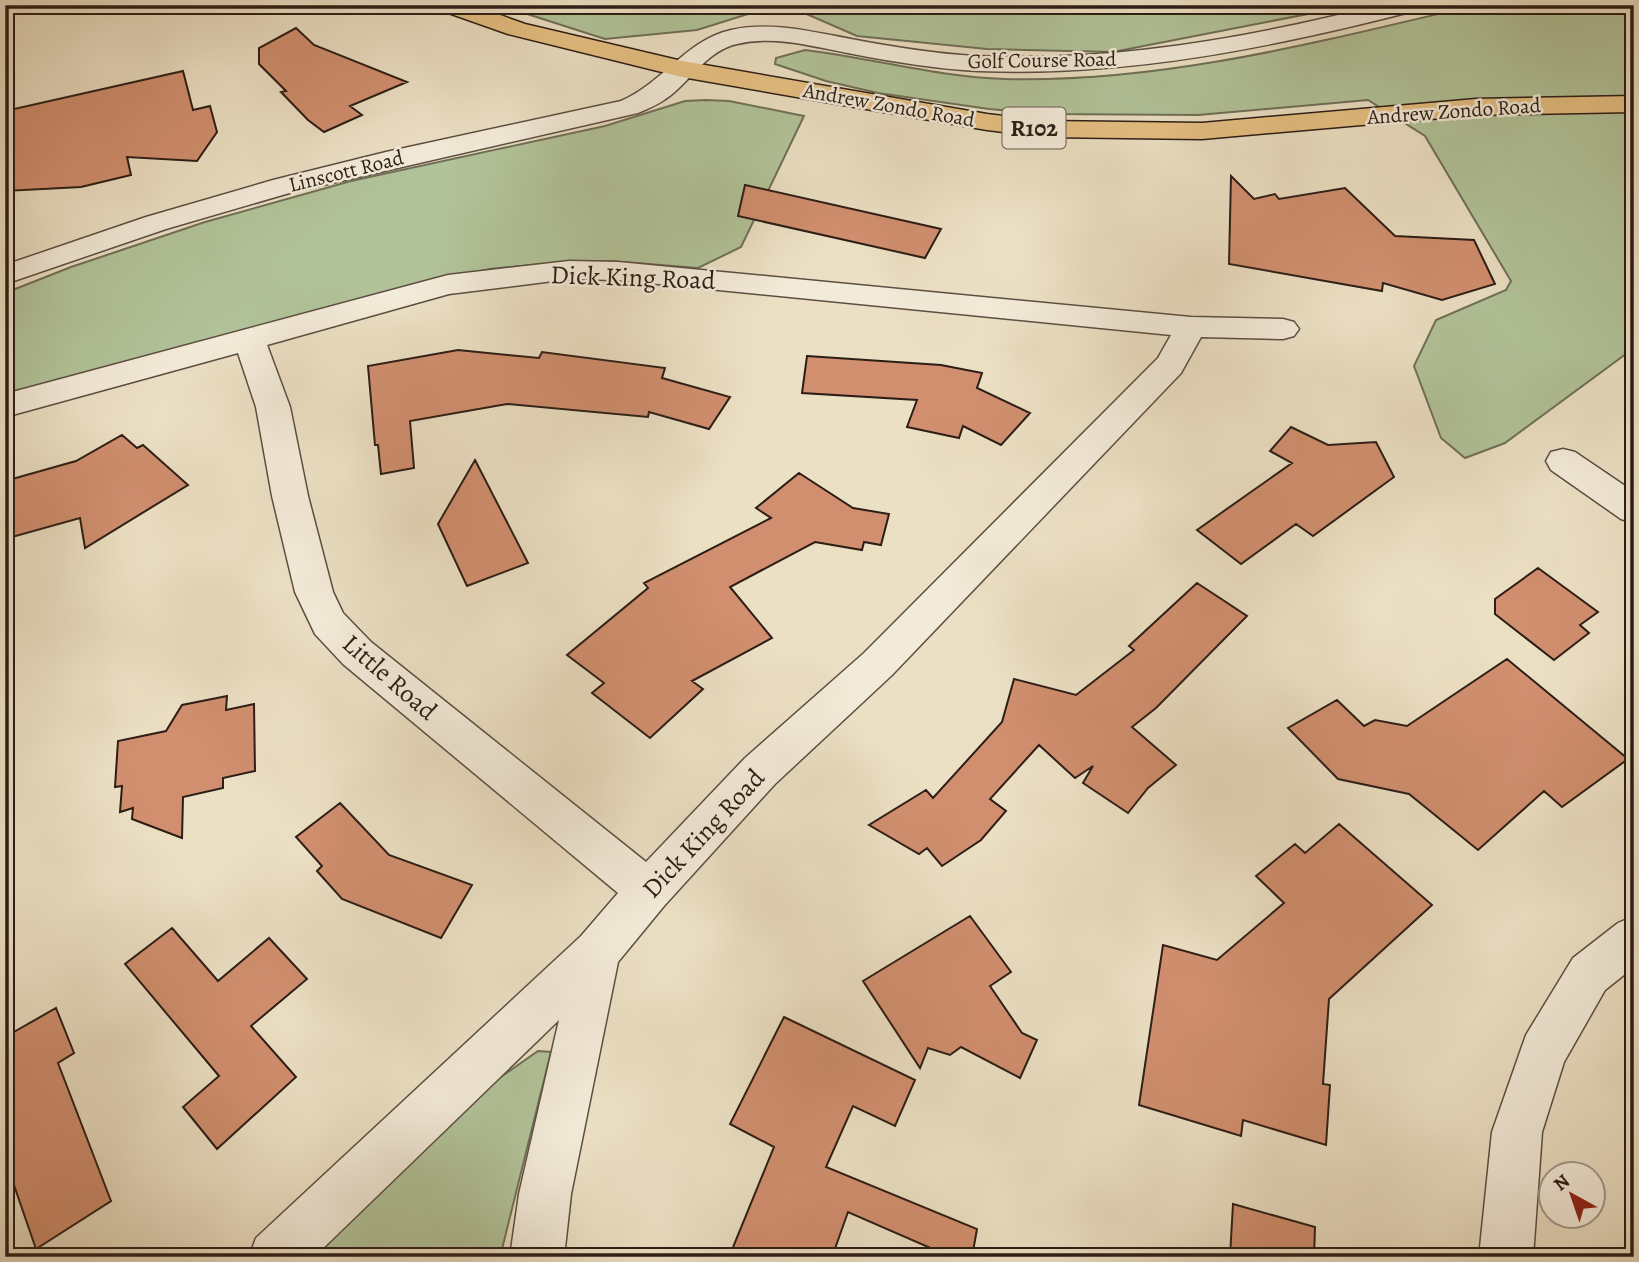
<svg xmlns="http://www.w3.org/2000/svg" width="1639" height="1262" viewBox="0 0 1639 1262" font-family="Alegreya,serif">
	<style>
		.green { fill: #b2c399; stroke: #6f7058; stroke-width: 2 }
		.building { fill: #d18f6f; stroke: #2c1d16; stroke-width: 2 }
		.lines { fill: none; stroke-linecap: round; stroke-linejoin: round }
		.minor-casing { stroke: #5c4e42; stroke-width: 3 }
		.major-casing { stroke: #2c1d16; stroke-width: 3 }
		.minor { fill: #f3ebd9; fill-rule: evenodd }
		.major { fill: #e6c082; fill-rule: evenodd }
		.labels { text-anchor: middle; stroke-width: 5; stroke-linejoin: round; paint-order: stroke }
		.far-street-label { font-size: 21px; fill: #2c1d16; stroke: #f3ebd9 }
		.shield { fill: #f3ebd9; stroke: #685b50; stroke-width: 2 }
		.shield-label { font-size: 24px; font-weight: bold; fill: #2c1d16 }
		.street-label { font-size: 26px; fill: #2c1d16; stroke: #f3ebd9 }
	</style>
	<rect width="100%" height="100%" fill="#ece0c4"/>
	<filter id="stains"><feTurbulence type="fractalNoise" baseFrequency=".00286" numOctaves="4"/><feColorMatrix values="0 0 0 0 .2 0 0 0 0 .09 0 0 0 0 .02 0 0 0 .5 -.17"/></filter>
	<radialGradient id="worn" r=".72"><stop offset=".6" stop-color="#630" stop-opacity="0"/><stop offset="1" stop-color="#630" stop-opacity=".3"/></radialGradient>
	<path class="green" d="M499 5H1354L1113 52 987 49 857 36 802 12 748 14 697 30 605 39Z
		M1476 5H1634V348L1505 443 1465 458 1441 438 1414 366 1436 320 1506 290 1511 281 1425 136 1368 100 1198 115 1046 114 989 109 878 93 826 81 775 64 776 58 805 50C872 58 937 77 1005 79 1165 83 1322 41 1476 5Z
		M706 100 729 101 804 116 741 247 698 268 610 261 554 263 490 269 415 285 5 395V293L71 267 205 222 351 181 605 126 685 101Z
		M538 1051 551 1052 500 1257H302L442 1118Z"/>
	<path class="building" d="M296 28 314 45 407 82 350 106 362 115 324 132 308 120 281 92 286 91 259 64V48Z
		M183 71 193 110 210 106 217 132 197 161 127 157 131 175 81 187 5 191V111Z
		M1231 176 1254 199 1275 194 1279 199 1345 188 1395 236 1474 240 1495 284 1442 300 1383 283 1382 291 1229 264Z
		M745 185 941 229 925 258 738 216Z
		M458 350 539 358 542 352 665 368 662 378 730 397 709 429 649 412 648 417 507 404 410 421 414 468 381 474 378 445H375L368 366Z
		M807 356 941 365 982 373 977 388 1030 413 1001 445 963 426 959 438 907 427 917 400 802 393Z
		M1291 427 1328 445 1376 442 1394 477 1313 536 1296 524 1241 564 1197 530 1292 463 1270 451Z
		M122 435 137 448 143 445 188 485 85 548 80 518 5 539V481L76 461Z
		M475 460 528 563 467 586 438 524Z
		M799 473 853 508 889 514 881 545 864 542 862 550 815 542 730 587 772 638 692 681 703 689 650 738 592 693 604 683 567 655 648 588 644 583 771 518 756 508Z
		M1538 568 1598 612 1580 625 1589 633 1554 660 1495 614V599Z
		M1197 583 1247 616 1156 708 1132 727 1176 765 1148 788 1128 813 1083 783 1093 766 1075 778 1039 745 990 799 1006 811 981 840 942 866 927 848 919 854 869 825 926 790 933 798 1002 722 1014 679 1076 695 1134 650 1129 646Z
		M1507 659 1628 759 1562 807 1544 791 1478 850 1409 794 1338 779 1288 728 1337 700 1364 726 1375 720 1407 726Z
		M227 696 226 710 254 704 255 771 223 778V788L183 797 182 838 132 819 133 808 120 812 122 786 115 787 118 741 166 731 182 705Z
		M340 803 389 855 472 885 441 938 342 899 317 871 322 866 296 837Z
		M1339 824 1432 905 1329 999 1323 1084 1330 1085 1326 1145 1243 1120 1241 1136 1139 1105 1163 945 1217 960 1284 903 1256 876 1295 844 1305 853Z
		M970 916 1011 972 990 986 1022 1033 1037 1040 1020 1078 961 1047 950 1055 928 1048 920 1068 863 981Z
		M172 928 218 981 269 938 307 979 251 1026 296 1077 217 1149 183 1107 219 1076 125 964Z
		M56 1008 74 1053 58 1063 111 1201 36 1249 5 1159V1037Z
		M784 1017 915 1080 895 1126 853 1106 826 1167 977 1229 972 1257H951L848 1212 832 1257H729L774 1147 730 1124Z
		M1233 1204 1315 1227 1314 1257H1230Z"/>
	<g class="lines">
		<g class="minor-casing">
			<path id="minor" d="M1380 5H1422L1418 10C1274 47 1129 77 979 71 937 69 894 62 853 54 815 47 775 35 737 44 709 50 692 78 671 95 661 103 650 108 638 113L293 192 166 229 5 284V265L146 217 273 180 386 152 621 101C663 83 686 40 731 30 771 21 812 32 851 39 893 47 935 54 977 56 1114 62 1248 38 1380 5Z
				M569 261 618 262 1191 317 1283 319 1294 322 1299 329 1294 336 1283 339 1201 337 1181 373 892 675 775 784 664 906 618 962 571 1194 564 1257H510L519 1194 559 1020 314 1257H249L256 1238 581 936 618 893 343 664 315 634 295 592 272 496 256 407 238 353 5 417V394L448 275ZM569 279 618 280 1171 335 1158 358 864 653 745 758 646 862 371 642 343 613 333 592 308 496 290 407 267 345 449 294Z
				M1563 449 1575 452 1634 492V523L1621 519 1551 470 1546 461 1551 452Z
				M1634 916V967L1605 990 1564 1062 1542 1132 1533 1257H1479L1492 1132 1526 1035 1573 958 1618 923Z"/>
		</g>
		<g class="major-casing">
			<path id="major" d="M436 5H472L525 24 682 61 987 114 1045 121 1202 123 1476 99 1634 96V112L1476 115 1202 139 1045 137 987 130 682 77 508 34 440 10Z"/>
		</g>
		<use href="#minor" class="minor"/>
		<use href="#major" class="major"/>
	</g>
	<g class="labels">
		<g class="far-street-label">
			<text transform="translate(1042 60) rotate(-1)" y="7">Golf Course Road</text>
			<text transform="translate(889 105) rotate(10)" y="7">Andrew Zondo Road</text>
			<text transform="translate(1454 111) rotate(-4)" y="7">Andrew Zondo Road</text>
			<text transform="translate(346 171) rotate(-14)" y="7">Linscott Road</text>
		</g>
		<rect class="shield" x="1002.5" y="107.5" width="63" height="41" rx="5"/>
		<g class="shield-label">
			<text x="1034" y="136">R102</text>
		</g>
		<g class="street-label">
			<text transform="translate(633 277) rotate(2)" y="9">Dick King Road</text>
			<text transform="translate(390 677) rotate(41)" y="9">Little Road</text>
			<text transform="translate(703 833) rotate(-47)" y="9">Dick King Road</text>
		</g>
	</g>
	<rect width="1639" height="1262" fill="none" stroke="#ece0c4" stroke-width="28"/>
	<rect x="7" y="7" width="1625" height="1248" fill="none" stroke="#2c1d16" stroke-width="3.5"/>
	<rect x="14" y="14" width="1611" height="1234" fill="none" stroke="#2c1d16" stroke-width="2"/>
	<g transform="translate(1572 1195) rotate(320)"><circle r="33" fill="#f3ebd9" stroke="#a3998b" stroke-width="2"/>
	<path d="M0-5L12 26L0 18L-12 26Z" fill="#8f2418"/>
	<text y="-10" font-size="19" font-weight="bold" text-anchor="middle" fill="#2c1d16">N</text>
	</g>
	<rect width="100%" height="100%" filter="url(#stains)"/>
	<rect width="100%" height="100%" fill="url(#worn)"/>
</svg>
